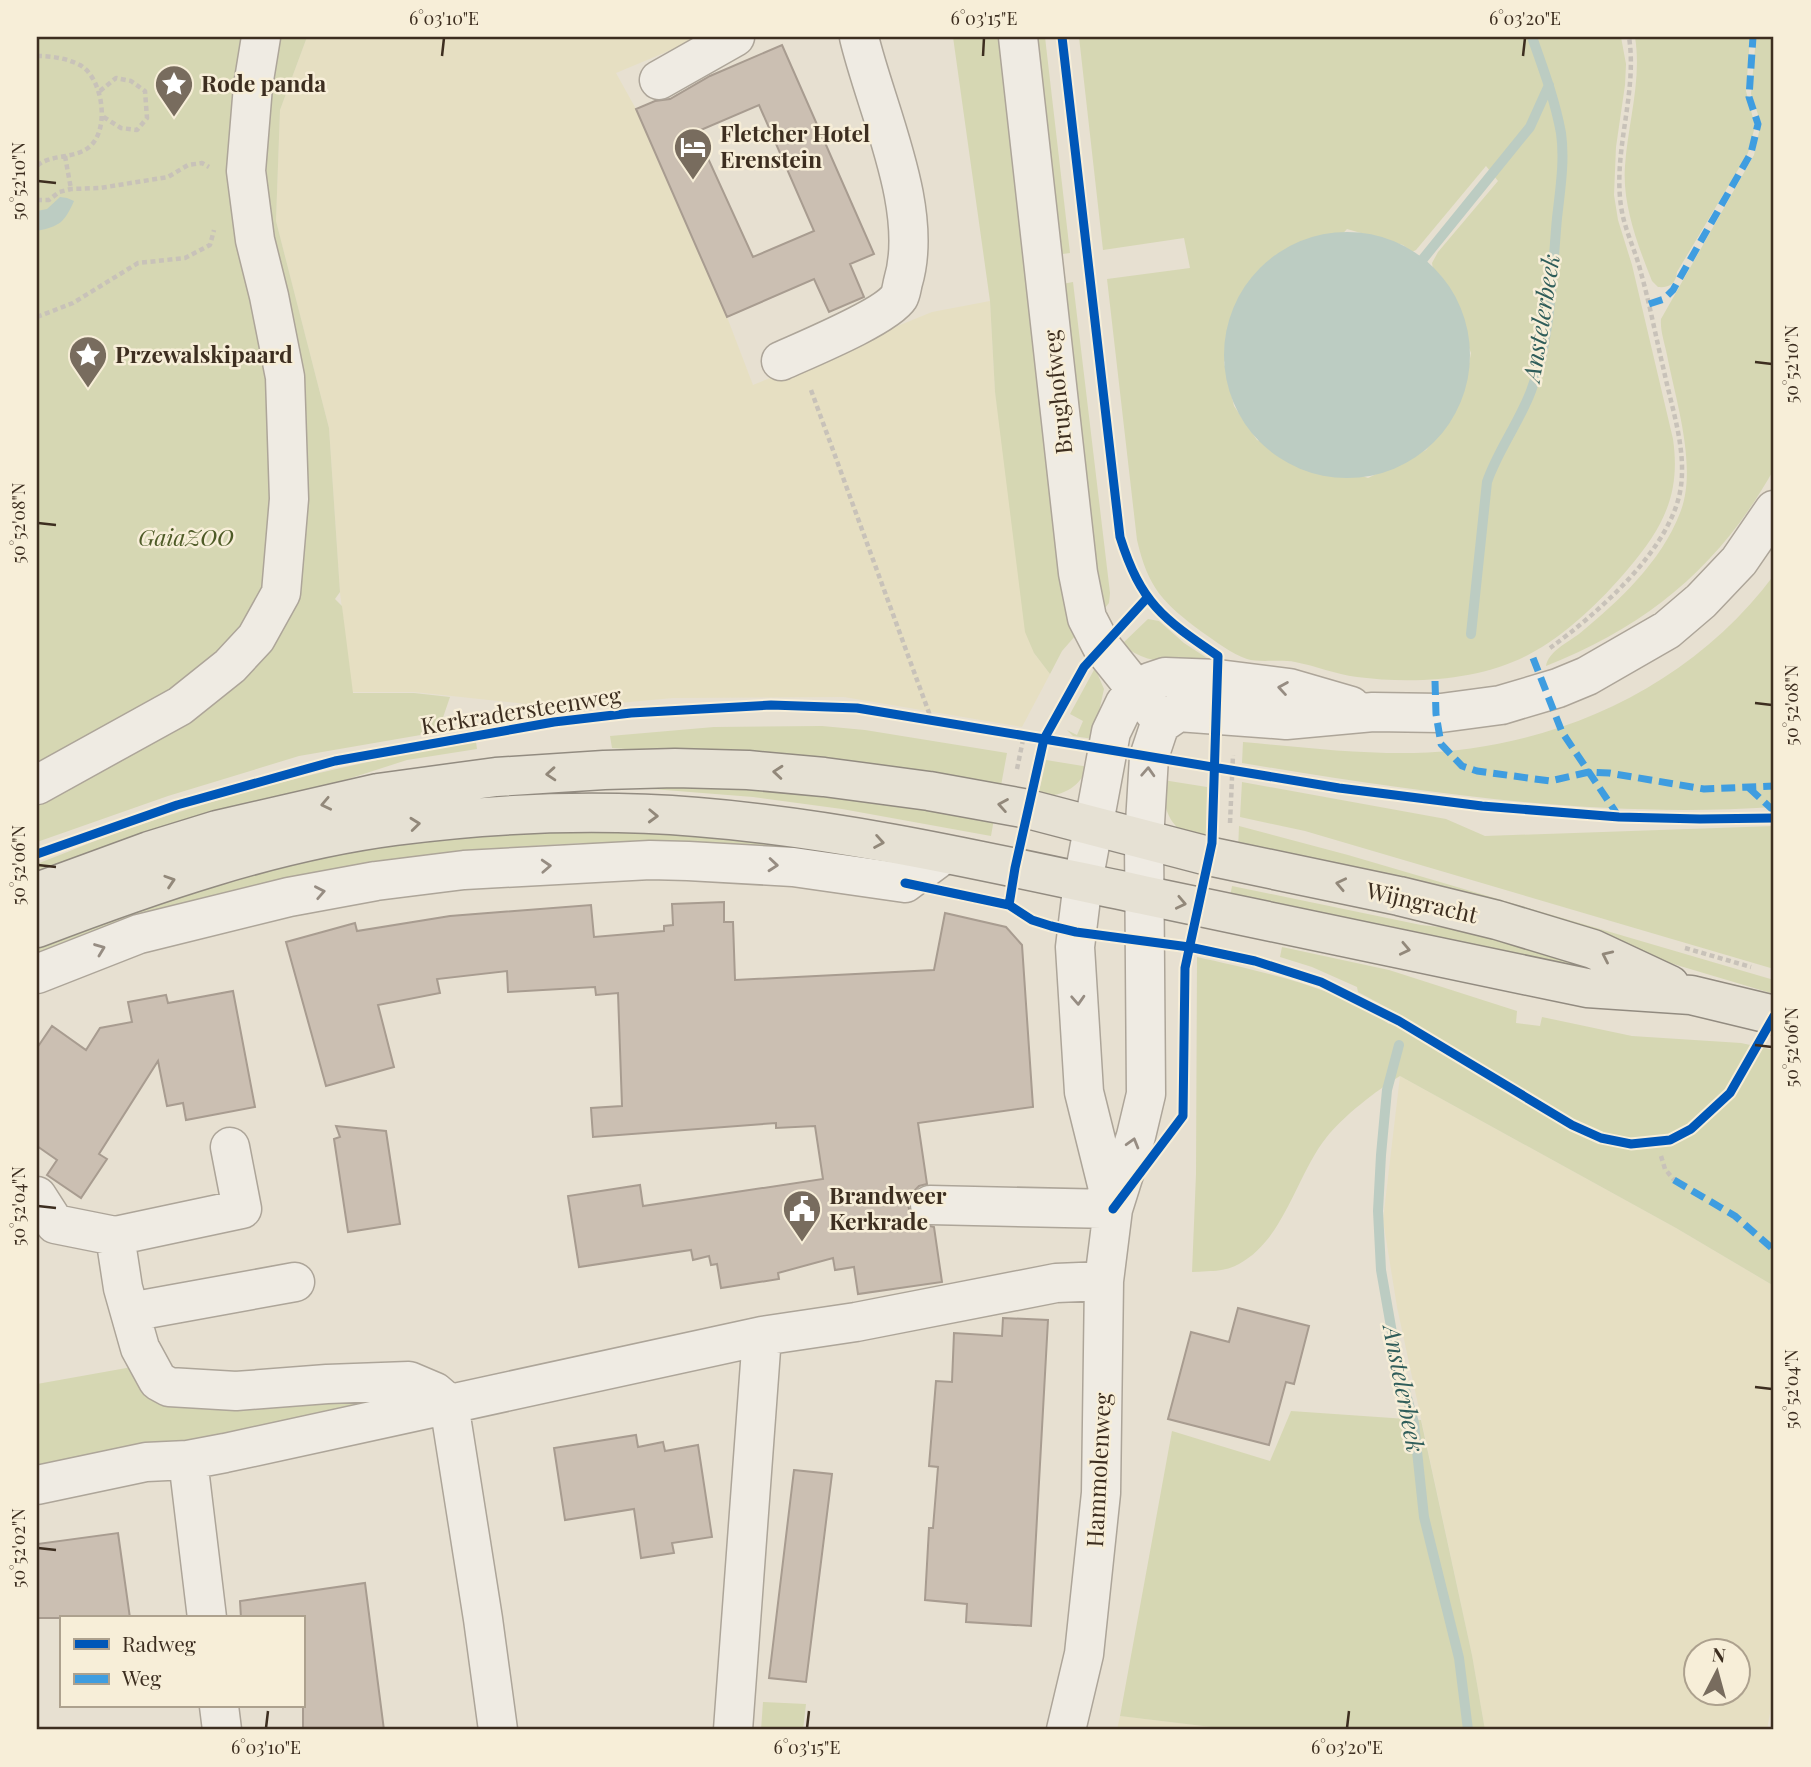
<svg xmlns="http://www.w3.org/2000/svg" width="1811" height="1767" viewBox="0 0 1811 1767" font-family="'Playfair Display',serif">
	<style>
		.farmland { fill: #e6dfc2; fill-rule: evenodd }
		.green { fill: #d6d7b3; fill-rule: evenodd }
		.water { fill: #bcccc2 }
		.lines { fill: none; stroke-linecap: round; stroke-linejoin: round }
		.stream { stroke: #bcccc2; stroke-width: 10 }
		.building { fill: #cbbfb2; stroke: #a89c90; stroke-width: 2; fill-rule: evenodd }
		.minor-casing { stroke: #ada599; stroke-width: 41 }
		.major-casing { stroke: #928b80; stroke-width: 41 }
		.path { stroke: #c8c2b9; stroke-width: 4.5; stroke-dasharray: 5 3.5; stroke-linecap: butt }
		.minor { stroke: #efebe3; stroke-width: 38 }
		.major { stroke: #e6e1d4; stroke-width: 38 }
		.quiet { stroke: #3f9de0; stroke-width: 7; stroke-dasharray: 14 7; stroke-linecap: butt }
		.cycleway-casing { stroke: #f7eed8; stroke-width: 13 }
		.cycleway { stroke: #0057b8; stroke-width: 9 }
		.oneway { stroke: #968c82 }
		.oneway2 { stroke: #92887a }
		.ticks { fill: none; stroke: #3d2e20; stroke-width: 2.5 }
		.labels { text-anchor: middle; stroke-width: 5; stroke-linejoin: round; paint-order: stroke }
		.poi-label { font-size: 23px; font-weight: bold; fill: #3d2e20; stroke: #f7eed8; text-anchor: start }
		.street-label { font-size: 23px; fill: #3d2e20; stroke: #f7eed8 }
		.park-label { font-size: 23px; font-style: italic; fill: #4d5a26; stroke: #f7eed8 }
		.water-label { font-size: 24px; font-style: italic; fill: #2f5d5a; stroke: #f7eed8 }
		.neatline { fill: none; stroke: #3d2e20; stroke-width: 2.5 }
		.ticks-label { font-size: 18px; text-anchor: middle; fill: #3d2e20 }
	</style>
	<rect width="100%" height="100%" fill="#e7e0d1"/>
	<path class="farmland" d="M307 37H702L616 73 636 109 727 317 753 385 932 312 990 301 995 392 1034 653 1050 674 1022 727 844 697 673 698 565 708 414 692H352L340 592 329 428 276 221 280 110Z
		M1400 1076 1676 1228 1774 1286V1691L1767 1730H1485L1472 1655 1397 1307 1383 1220ZM1696 1652H1738V1694H1696Z
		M1120 1716 1236 1730H1117Z"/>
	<path class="green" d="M37 37H307L280 110 276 221 329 428 340 592 335 599 342 606 353 693H414L450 697 438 732 299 756 168 796 37 842Z
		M953 37H1000L1029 296 1076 635 1062 651 1050 674 1034 653 1025 632 995 392 990 301Z
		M1030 37H1045L1070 253 1055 255Z
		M1079 37H1621L1626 64 1625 85 1616 147 1614 195 1618 220 1632 265 1673 439C1681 494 1663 528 1628 569 1601 601 1566 635 1528 655 1478 681 1412 684 1357 677 1335 674 1316 666 1295 662 1280 659 1259 663 1247 659 1232 654 1215 641 1202 632 1163 603 1148 588 1137 540L1107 279 1190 268 1184 238 1103 250ZM1486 166 1498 181 1438 252 1432 263 1433 269 1442 277 1471 353 1464 391 1450 420 1426 450 1368 478 1257 440 1234 406 1224 362 1347 229 1403 245 1412 252 1416 250Z
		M1635 37H1750L1746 91 1755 126 1748 153 1677 272C1676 284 1669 288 1658 287L1652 281C1638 246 1622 204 1625 166 1628 123 1642 80 1635 37Z
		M1756 37H1774V469C1720 566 1649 625 1546 666 1548 652 1568 642 1579 634 1619 601 1661 562 1680 513 1698 468 1676 402 1667 355 1665 344 1660 331 1661 319L1754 155 1761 123 1751 94Z
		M1073 282 1110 593 1109 603 1100 614 1057 285Z
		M1774 575V807C1596 819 1417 792 1242 763L1243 742C1300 747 1357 754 1414 753 1553 750 1690 688 1774 575Z
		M1148 619 1159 621 1184 643 1210 660C1177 662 1148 667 1122 644Z
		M1095 668 1104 689 1093 739 1073 736 1067 730 1077 735 1083 721 1070 714Z
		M822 726 865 730 1007 753 1000 791 720 756 612 748 610 736 714 727Z
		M476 742 477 749 407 760 37 879V864C70 851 103 837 137 826 247 788 362 760 476 742Z
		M1046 760 1083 766 1087 767C1079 790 1060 796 1038 797Z
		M691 780 995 813 991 836 842 809 753 797 652 789H584L510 801 385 803Z
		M1163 780 1207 787 1206 839C1199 837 1189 836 1183 832 1165 820 1163 799 1163 780Z
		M1242 782 1446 819 1485 836 1774 826V969L1305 831 1240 817Z
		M1239 826 1348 855 1774 980V994L1428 891 1238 850Z
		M710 829 840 854 708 844 582 843 469 850 37 955V940L222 876 423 831Z
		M1232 886 1421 925 1510 935 1621 976 1229 902Z
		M1282 947 1389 970 1517 1011 1516 1023 1540 1026 1542 1017 1632 1036 1741 1043 1774 1050V1286L1676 1228 1400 1076C1377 1090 1342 1117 1326 1138 1296 1176 1284 1240 1239 1264 1226 1272 1208 1271 1192 1272L1196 1174 1197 957C1255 970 1342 988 1389 1024L1401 1015 1358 992 1357 987 1312 967 1280 957Z
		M132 1367 407 1394 37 1477V1384Z
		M1291 1411 1421 1420 1472 1655 1485 1730H1236L1120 1716 1172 1431 1270 1461Z
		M763 1702 806 1704 803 1730H761Z"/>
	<path class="water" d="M60 197 67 198 74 201C64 223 60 226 37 231V211L47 209Z
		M1224 355a123 123 0 1 1 246 0a123 123 0 1 1-246 0Z"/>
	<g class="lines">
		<path class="stream" d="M1423 259 1530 127 1549 85
			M1471 634 1487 482C1498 450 1519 423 1531 391 1551 340 1552 273 1557 218 1560 191 1565 161 1561 133 1555 100 1543 68 1532 37
			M1399 1045 1387 1090 1381 1155 1378 1211 1381 1270 1397 1361 1414 1423 1424 1517 1459 1658 1468 1730"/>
	</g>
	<path class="building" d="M782 45 874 254 850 264 864 297 829 312 814 279 727 317 636 109 655 101 670 99 710 76ZM759 105 814 231 753 257 696 132Z
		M724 902V922H733L735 980 934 970 945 913 1006 927 1022 945 1033 1107 918 1123 927 1184 919 1186 912 1193 908 1205 911 1216 918 1223 934 1227 942 1282 858 1294 854 1267 835 1270 833 1258 778 1273 779 1279 721 1288 717 1264 711 1265 709 1256 693 1260 691 1250 579 1267 568 1196 640 1185 643 1206 823 1179 815 1126 776 1128V1123L593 1137 591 1108 622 1106 618 993 596 995 595 987 508 992 507 971 437 979 440 993 378 1005 394 1067 326 1086 286 942 355 923 357 931 450 916 591 905 594 937 664 931V926L673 925 672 904Z
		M233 991 255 1107 186 1120 183 1103 167 1106 158 1061 99 1154 107 1159 81 1198 47 1175 57 1160 37 1146V1048L52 1026 86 1050 100 1028 132 1022 128 1002 166 995 168 1003Z
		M336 1126 386 1131 400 1224 348 1232 334 1139 340 1137Z
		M1238 1308 1309 1326 1294 1384 1286 1382 1269 1445 1168 1419 1191 1332 1229 1342Z
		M1003 1318 1048 1320 1031 1626 966 1622 967 1604 925 1600 929 1528H933L938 1467 929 1466 936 1381 952 1382 954 1333 1002 1336Z
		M636 1435 638 1447 663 1442 665 1451 698 1445 712 1537 672 1543 674 1553 641 1558 634 1509 565 1520 554 1448Z
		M794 1470 832 1474 806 1682 769 1678Z
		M118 1533 130 1618H37V1544Z
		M365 1583 384 1730H303V1618H241L240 1601Z"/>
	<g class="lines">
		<g class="minor-casing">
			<path id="minor" d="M1018 37 1078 573 1087 618 1102 647 1154 712
				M659 80 735 37
				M781 361C805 350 886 317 899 297 901 294 902 286 903 282 925 209 876 109 859 37
				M37 785 180 706 230 666 256 638 281 593 289 499 285 377 269 296 255 240 246 171 253 86 261 37
				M37 974 139 934 289 897 376 881 464 870 650 860 688 861 793 867 905 883 944 854
				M37 1196 55 1224 115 1236 123 1288 140 1348 158 1381 169 1387 236 1391 327 1384 409 1381 435 1392 449 1404 483 1619 498 1730
				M930 1205 1113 1209
				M1113 1209 1084 1092 1075 947 1083 882 1111 732 1125 703 1150 682 1165 677 1218 679 1289 688 1351 706
				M115 1236 242 1209 230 1147
				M130 1312 295 1282
				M188 1460 207 1618
				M37 1485 146 1462 188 1460 225 1453 762 1336 856 1322 1056 1283 1104 1281
				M219 1706 222 1730
				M733 1730 762 1336
				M1066 1730 1084 1654 1101 1493 1104 1281 1113 1209 1136 1136 1146 1094 1144 840 1149 757 1158 730 1162 723 1178 712 1286 720 1373 712 1441 713 1501 705 1558 688 1587 676 1667 630 1701 601 1739 561 1774 510"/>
		</g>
		<g class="major-casing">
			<path id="major" d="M37 892 149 851 217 830 378 793 496 777 604 770 675 768 748 770 824 777 929 791 1028 809 1208 856 1399 896 1497 920 1593 949 1670 985
				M37 928C152 884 273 842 395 826 495 813 597 809 697 817 847 829 996 864 1143 895 1291 926 1439 957 1587 988L1691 995 1774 1015"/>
		</g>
		<path class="path" d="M37 56C51 56 66 58 80 65 103 78 111 131 88 148 73 159 50 154 37 166
			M100 91 116 78 131 81 145 91 147 118 137 130 121 128 102 116
			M65 156 71 189
			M37 200H49L59 192 71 189 100 188 168 177 188 165 202 163 209 167
			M37 317 73 303 138 263 185 258 210 245 214 230
			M811 390 932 721
			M1550 648C1597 614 1673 548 1681 486 1686 448 1672 409 1664 371 1656 338 1650 305 1641 273 1636 252 1626 233 1622 212 1611 154 1638 95 1629 37
			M1017 769 1024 735
			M1230 823 1233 755
			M1685 948 1751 967
			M1661 1156 1665 1169 1674 1180"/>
		<use href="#minor" class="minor"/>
		<use href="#major" class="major"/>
		<path class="quiet" d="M1649 304 1664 299 1673 290 1751 153 1758 124 1749 97 1753 37
			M1533 658 1562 732 1619 817
			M1435 681 1436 714 1441 744 1462 766 1477 771 1550 781 1589 772 1609 773 1704 789 1774 786
			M1749 788 1774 811
			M1674 1180 1735 1216 1774 1250"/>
		<g class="cycleway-casing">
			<path id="cycleway" d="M1062 37 1120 537C1141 603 1162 618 1218 656L1212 843 1185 968 1183 1116 1113 1209
				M37 854 177 805 335 761 554 722 631 713 771 705 857 708 1339 788 1482 806 1619 817 1700 819 1774 818
				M905 883 1009 905 1032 920 1051 926 1076 932 1189 947 1255 961 1321 982 1399 1021 1572 1125 1601 1138 1631 1144 1670 1140 1691 1129 1730 1093 1774 1016
				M1009 905 1015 868 1044 739 1084 667 1147 598"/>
		</g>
		<use href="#cycleway" class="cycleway"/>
	</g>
	<defs><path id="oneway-chevron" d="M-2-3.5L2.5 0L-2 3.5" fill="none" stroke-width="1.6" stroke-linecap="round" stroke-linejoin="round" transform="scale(1.75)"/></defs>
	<g class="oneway">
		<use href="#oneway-chevron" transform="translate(1283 688) rotate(-171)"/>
		<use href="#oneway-chevron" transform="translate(1148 772) rotate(-87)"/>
		<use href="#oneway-chevron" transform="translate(773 865) rotate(5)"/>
		<use href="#oneway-chevron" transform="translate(546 866) rotate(-3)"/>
		<use href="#oneway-chevron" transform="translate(320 892) rotate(-11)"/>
		<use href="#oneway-chevron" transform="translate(100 949) rotate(-21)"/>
		<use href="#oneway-chevron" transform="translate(1078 1000) rotate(87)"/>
		<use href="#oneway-chevron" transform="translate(1133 1143) rotate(-74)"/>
	</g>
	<g class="oneway2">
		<use href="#oneway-chevron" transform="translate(778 772) rotate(-175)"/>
		<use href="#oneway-chevron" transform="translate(551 774) rotate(176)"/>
		<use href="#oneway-chevron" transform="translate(326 804) rotate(168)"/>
		<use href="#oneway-chevron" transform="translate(1003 805) rotate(-170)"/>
		<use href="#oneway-chevron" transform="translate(653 816) rotate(2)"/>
		<use href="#oneway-chevron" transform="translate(415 824) rotate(-6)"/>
		<use href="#oneway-chevron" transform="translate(879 842) rotate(10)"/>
		<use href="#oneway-chevron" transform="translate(170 881) rotate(-18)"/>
		<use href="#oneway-chevron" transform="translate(1341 884) rotate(-168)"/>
		<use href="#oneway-chevron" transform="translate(1181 903) rotate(12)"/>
		<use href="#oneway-chevron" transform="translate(1405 949) rotate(12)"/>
		<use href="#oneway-chevron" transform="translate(1607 956) rotate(-155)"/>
	</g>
	<path class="ticks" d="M442 56 444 38M983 56 984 38M1523 56 1525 38M38 181 56 183M1755 362 1772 364M38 523 56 525M1755 703 1772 705M38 865 56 867M1755 1045 1772 1047M38 1206 56 1208M1755 1387 1772 1389M38 1548 56 1550M266 1728 268 1711M807 1728 809 1711M1347 1728 1349 1711"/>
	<defs>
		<g id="sight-pin" transform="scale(2.0125)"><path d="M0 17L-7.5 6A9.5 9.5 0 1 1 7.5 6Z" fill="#786c5e" stroke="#f7eed8"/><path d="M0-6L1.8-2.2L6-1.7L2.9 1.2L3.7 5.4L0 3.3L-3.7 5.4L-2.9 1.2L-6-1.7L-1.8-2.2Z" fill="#fff"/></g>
		<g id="hotel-pin" transform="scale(2.0125)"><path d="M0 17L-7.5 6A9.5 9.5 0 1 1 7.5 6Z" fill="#786c5e" stroke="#f7eed8"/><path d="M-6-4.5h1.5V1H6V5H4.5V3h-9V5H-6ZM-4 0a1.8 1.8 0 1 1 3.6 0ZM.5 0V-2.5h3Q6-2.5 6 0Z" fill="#fff"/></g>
		<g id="civic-pin" transform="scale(2.0125)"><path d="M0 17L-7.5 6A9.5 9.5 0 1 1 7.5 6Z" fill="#786c5e" stroke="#f7eed8"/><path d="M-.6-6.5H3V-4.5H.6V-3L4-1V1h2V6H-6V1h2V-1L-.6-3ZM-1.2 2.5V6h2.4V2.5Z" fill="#fff"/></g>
	</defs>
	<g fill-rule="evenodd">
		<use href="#sight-pin" x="174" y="84"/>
		<use href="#hotel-pin" x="693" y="147"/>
		<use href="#sight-pin" x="88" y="355"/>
		<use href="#civic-pin" x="802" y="1209"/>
	</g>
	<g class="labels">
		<g class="poi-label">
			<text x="201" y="92">Rode panda</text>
			<text x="720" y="142">Fletcher Hotel<tspan x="720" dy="26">Erenstein</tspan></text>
			<text x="115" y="363">Przewalskipaard</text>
			<text x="829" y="1204">Brandweer<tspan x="829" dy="26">Kerkrade</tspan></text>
		</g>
		<g class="street-label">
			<text transform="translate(1058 392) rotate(-96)" y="8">Brughofweg</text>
			<text transform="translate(521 711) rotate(-9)" y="8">Kerkradersteenweg</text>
			<text transform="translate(1422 903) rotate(13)" y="8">Wijngracht</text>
			<text transform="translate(1099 1470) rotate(-87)" y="8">Hammolenweg</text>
		</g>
		<g class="park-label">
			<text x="186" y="546">GaiaZOO</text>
		</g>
		<g class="water-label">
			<text transform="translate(1542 318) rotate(-81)" y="8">Anstelerbeek</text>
			<text transform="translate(1403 1389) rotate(79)" y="8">Anstelerbeek</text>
		</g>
	</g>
	<rect width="1811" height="1767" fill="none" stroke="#f7eed8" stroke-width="77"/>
	<rect x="60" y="1616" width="245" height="91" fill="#f7eed8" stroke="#ada18e" stroke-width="2"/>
	<rect x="74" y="1639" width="35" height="10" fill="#0057b8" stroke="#ada18e" stroke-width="2"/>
	<text x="122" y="1652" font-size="21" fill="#3d2e20">Radweg</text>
	<rect x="74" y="1674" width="35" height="10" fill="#3f9de0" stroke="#ada18e" stroke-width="2"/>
	<text x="122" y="1686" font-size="21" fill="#3d2e20">Weg</text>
	<g transform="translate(1717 1672) rotate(6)"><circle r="33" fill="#f7eed8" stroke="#ada18e" stroke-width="2"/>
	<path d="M0-5L12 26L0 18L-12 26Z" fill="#786c5e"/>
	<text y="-10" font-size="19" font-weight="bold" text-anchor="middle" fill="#3d2e20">N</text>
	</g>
	<rect x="38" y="38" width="1734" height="1690" class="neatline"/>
	<g class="ticks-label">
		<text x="444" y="25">6°03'10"E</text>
		<text x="984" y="25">6°03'15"E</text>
		<text x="1525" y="25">6°03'20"E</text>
		<text transform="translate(19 181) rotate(-90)" y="6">50°52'10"N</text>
		<text transform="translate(1792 364) rotate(-90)" y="6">50°52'10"N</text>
		<text transform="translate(19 523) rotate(-90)" y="6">50°52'08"N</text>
		<text transform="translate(1792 705) rotate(-90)" y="6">50°52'08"N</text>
		<text transform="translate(19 865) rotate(-90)" y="6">50°52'06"N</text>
		<text transform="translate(1792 1047) rotate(-90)" y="6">50°52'06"N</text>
		<text transform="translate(19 1206) rotate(-90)" y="6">50°52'04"N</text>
		<text transform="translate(1792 1389) rotate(-90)" y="6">50°52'04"N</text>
		<text transform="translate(19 1548) rotate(-90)" y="6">50°52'02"N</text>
		<text x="266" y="1754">6°03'10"E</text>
		<text x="807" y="1754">6°03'15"E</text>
		<text x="1347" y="1754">6°03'20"E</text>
	</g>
</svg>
